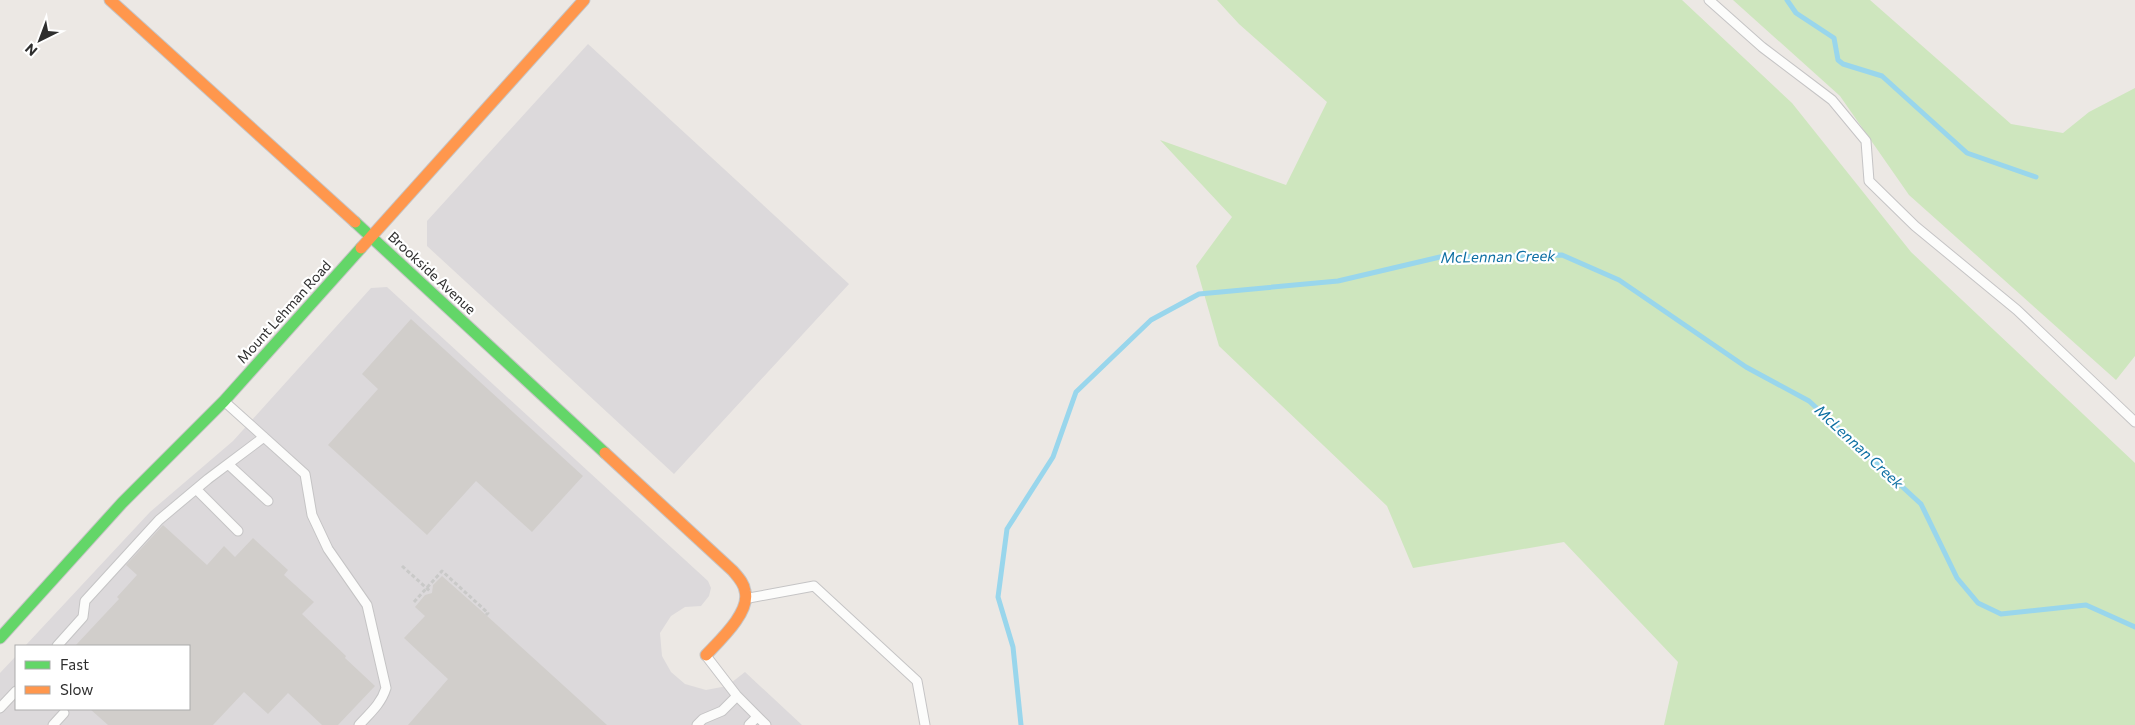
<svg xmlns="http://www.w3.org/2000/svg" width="2135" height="725" viewBox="0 0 2135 725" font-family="Commissioner,sans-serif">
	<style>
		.industrial { fill: #dcd9db }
		.green { fill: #cee6be }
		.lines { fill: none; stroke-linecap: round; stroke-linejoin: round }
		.stream { stroke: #99d6ec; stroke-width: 5 }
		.building { fill: #d1cecb }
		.lane-casing { stroke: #c5c4c5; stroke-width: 11 }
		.fast-casing { stroke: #c5c4c5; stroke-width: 13 }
		.slow-casing { stroke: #c5c4c5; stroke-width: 13 }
		.path { stroke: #c9c9c8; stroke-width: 3; stroke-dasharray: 4 2.5; stroke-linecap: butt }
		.lane { stroke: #fcfcfb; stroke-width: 9 }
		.fast { stroke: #63d668; stroke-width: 11 }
		.slow { stroke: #ff974d; stroke-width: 11 }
		.labels { text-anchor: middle; stroke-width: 4.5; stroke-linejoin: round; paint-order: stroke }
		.street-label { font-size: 14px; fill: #2e2e2e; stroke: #fff }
		.water-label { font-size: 15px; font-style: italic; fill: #0d6fa3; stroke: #fff }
	</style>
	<rect width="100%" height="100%" fill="#ece8e4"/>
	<path class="industrial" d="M588 44 849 284 674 474 427 246V221Z
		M387 287 708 581 711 588 709 596 701 606 685 607 671 616 660 633 662 656 671 672 685 684 706 690 727 686 745 672 802 725H0V673L16 656V709H189V646H25L150 512 233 441 371 288Z"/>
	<path class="green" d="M1217 0H1682L1792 103 1911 252 2135 463V725H1664L1678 662 1564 542 1413 568 1387 506 1219 346 1196 266 1232 217 1160 140 1286 185 1327 102 1239 24Z
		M1733 0H1870L2011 124 2063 133 2089 112 2135 88V356L2116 380 1909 195 1840 96Z"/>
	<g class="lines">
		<path class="stream" d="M1787 0 1796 13 1834 38 1838 60 1843 64 1882 76 1967 153 2036 177
			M1021 725 1013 647 998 597 1007 529 1053 457 1076 392 1151 320 1199 294 1338 281 1440 257 1562 255 1619 280 1746 367 1809 401 1921 504 1957 578 1978 603 2001 614 2086 605 2135 627"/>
	</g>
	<path class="building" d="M411 319 583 476 532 532 476 481 427 535 328 445 378 389 362 374Z
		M163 525 207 565 224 546 235 557 253 538 288 570 284 575 314 602 302 614 346 656 345 658 375 686 338 725H322L288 693 268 714 244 692 213 725H108L90 709H189V646H75L119 599 117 597 137 575 126 565Z
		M442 576 486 615 607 725H408L448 679 404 638 425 616 415 607 425 595 432 593 433 585Z"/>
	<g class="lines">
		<g class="lane-casing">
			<path id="lane" d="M1709 0 1762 47 1832 100 1866 141 1869 181 1915 226 2017 310 2135 422
				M225 402 305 474 312 515 328 549 367 605 386 688C381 704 370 713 359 725
				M228 464 268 501
				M196 489 238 531
				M749 598 814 586 917 681 925 725
				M57 646 83 617 85 601 159 520 208 479 264 437
				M707 657 737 696 766 725
				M0 708 16 691
				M53 725 64 713
				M697 725 703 719 722 711 737 696
				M749 725 757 717"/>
		</g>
		<g class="fast-casing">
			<path id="fast" d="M355 222 605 453
				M0 638 122 503 224 401 361 248"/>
		</g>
		<g class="slow-casing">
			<path id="slow" d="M110 0 355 222
				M361 248 584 0
				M605 453 733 571C738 577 744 583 745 591 751 612 719 641 706 655"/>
		</g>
		<path class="path" d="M402 566 431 592
			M414 602 442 571 488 613 486 615"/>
		<use href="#lane" class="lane"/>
		<use href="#fast" class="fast"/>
		<use href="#slow" class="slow"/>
	</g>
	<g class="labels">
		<g class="street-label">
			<text transform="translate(432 273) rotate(43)" y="5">Brookside Avenue</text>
			<text transform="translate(284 312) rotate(-48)" y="5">Mount Lehman Road</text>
		</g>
		<g class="water-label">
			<text transform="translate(1498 257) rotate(-1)" y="5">McLennan Creek</text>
			<text transform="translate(1859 447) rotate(43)" y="5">McLennan Creek</text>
		</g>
	</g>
	<rect x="15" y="645" width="175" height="65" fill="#ffffff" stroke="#ababab"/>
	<rect x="25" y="661" width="25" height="8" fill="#63d668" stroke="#ababab"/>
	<text x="60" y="670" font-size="15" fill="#2e2e2e">Fast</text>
	<rect x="25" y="686" width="25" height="8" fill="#ff974d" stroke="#ababab"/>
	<text x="60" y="695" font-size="15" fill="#2e2e2e">Slow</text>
	<g transform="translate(40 40) rotate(222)" stroke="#ffffff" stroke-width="4" paint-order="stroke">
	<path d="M0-4L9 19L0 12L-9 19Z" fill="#2e2e2e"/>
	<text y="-8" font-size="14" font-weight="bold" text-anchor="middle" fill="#2e2e2e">N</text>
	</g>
</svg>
